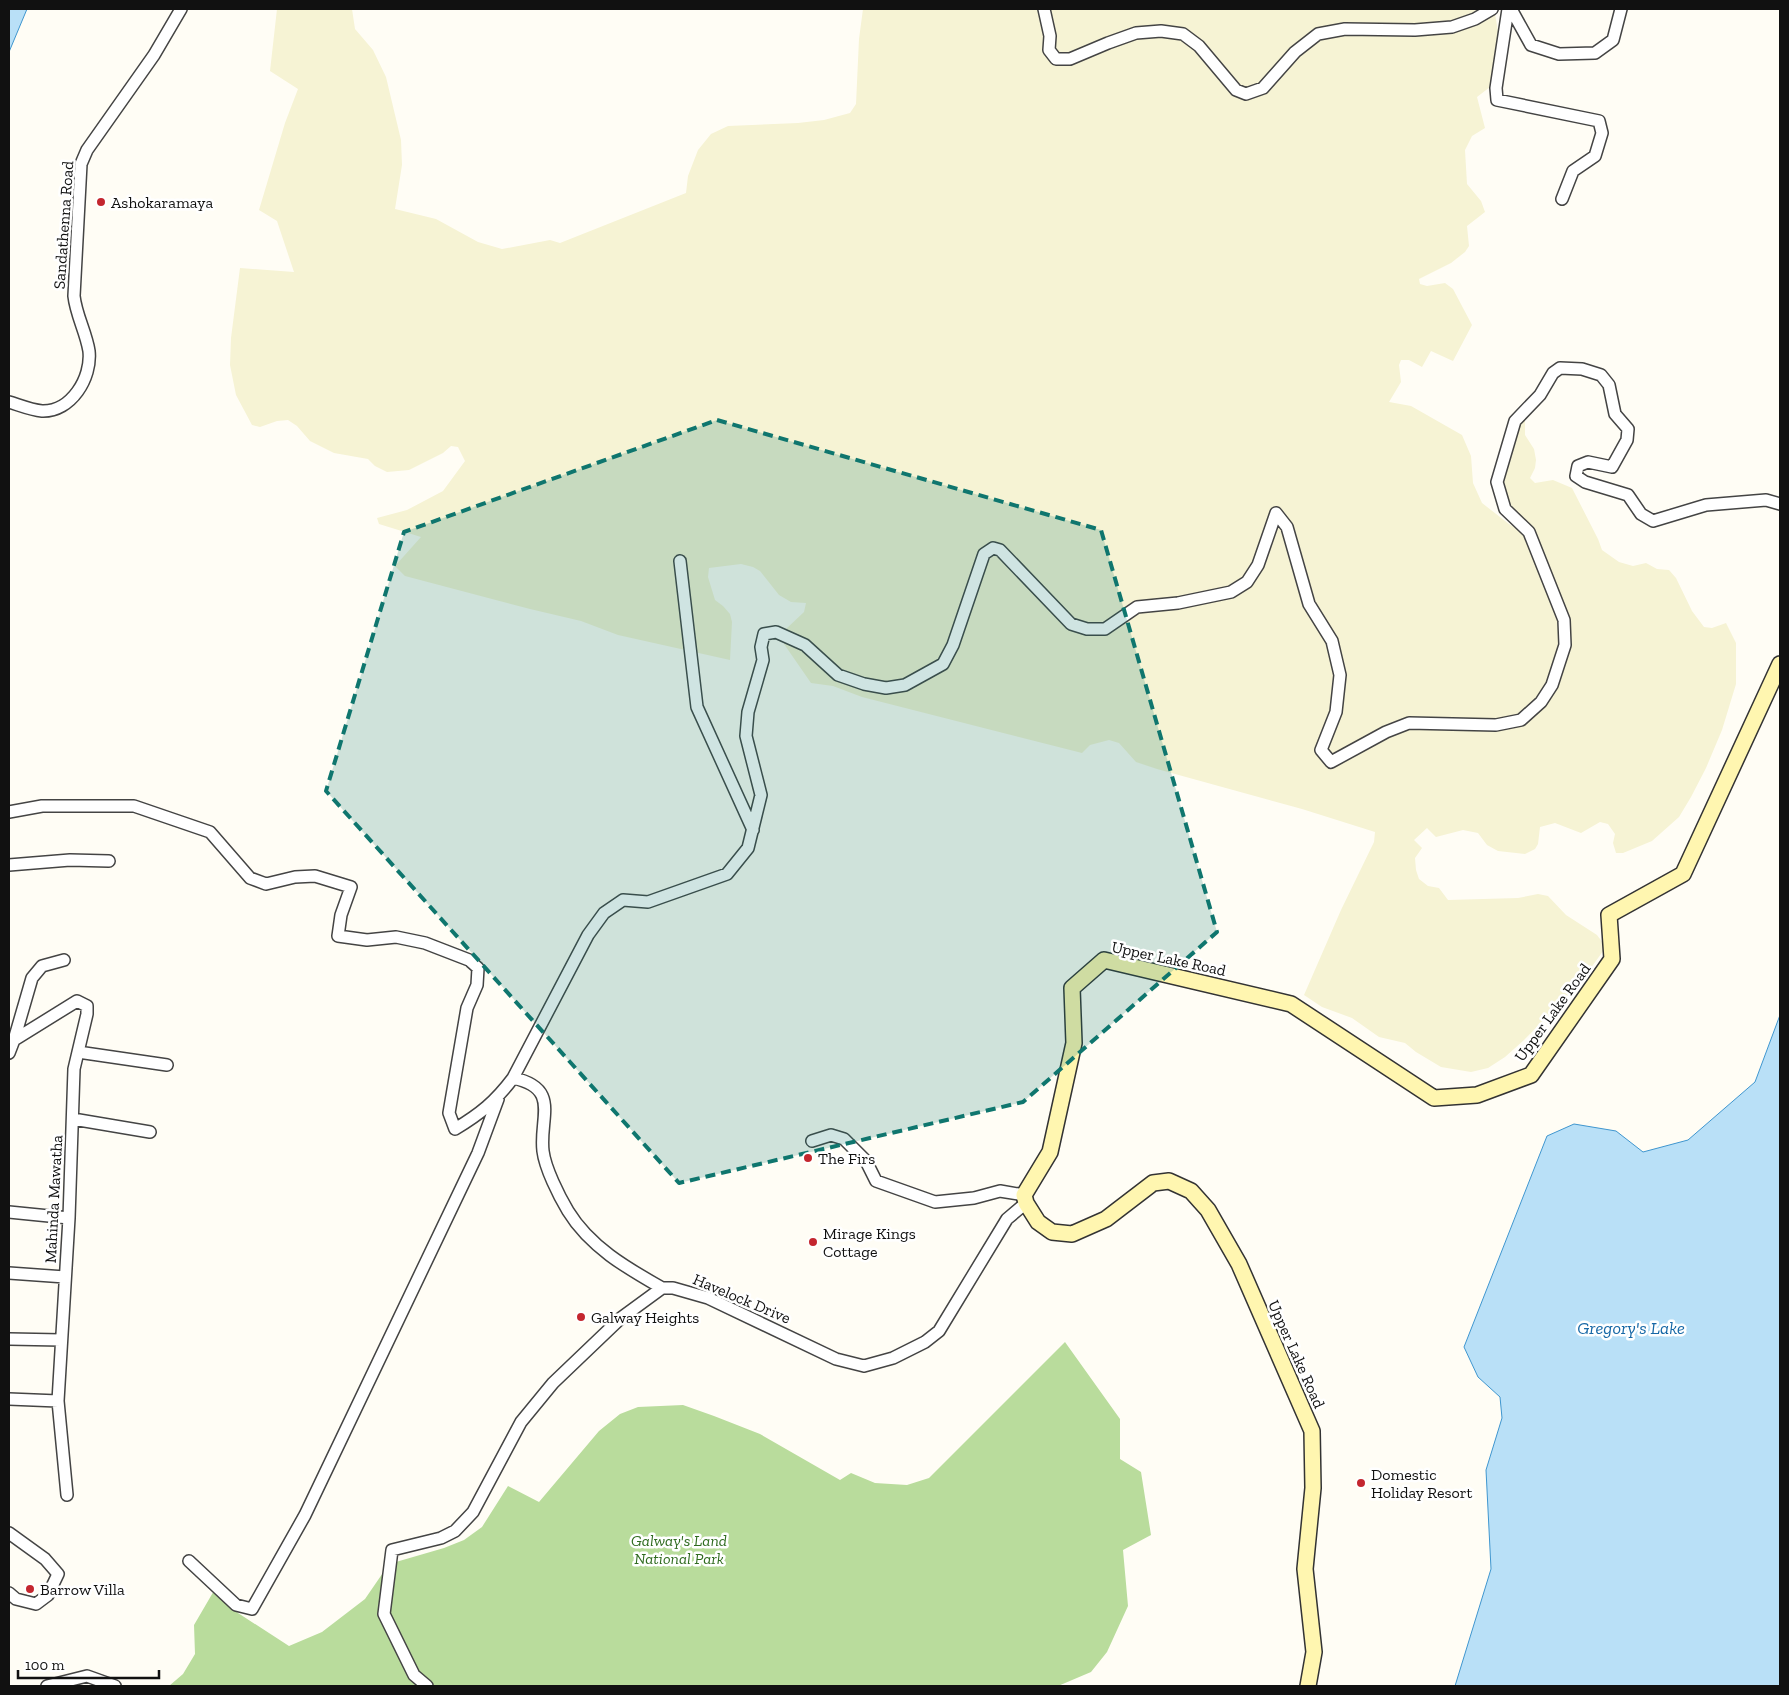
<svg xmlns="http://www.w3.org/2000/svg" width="1789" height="1695" viewBox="0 0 1789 1695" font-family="'Zilla Slab',serif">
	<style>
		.farmland { fill: #f6f3d4 }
		.forest { fill: #b9dc9c }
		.water { fill: #b9e0f7; stroke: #3f96cf }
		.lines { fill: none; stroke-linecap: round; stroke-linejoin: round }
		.street-casing { stroke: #444; stroke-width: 14 }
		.secondary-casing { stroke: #333; stroke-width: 18 }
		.street { stroke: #fff; stroke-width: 11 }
		.secondary { stroke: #fff6b0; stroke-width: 15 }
		.marked { fill: #0f766e; fill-opacity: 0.2; stroke: #0f766e; stroke-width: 4; stroke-dasharray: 10 6; stroke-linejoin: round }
		.poi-dot { fill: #c4262e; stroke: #fff; stroke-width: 2 }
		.labels { text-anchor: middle; stroke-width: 5; stroke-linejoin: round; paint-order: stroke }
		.poi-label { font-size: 16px; fill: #111; stroke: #fff; text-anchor: start }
		.street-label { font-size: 16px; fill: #111; stroke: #fff }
		.park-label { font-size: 16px; font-style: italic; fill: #2f6b1f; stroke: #fff }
		.water-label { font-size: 18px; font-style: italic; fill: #1768a6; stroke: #fff }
	</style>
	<rect width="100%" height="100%" fill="#fffdf5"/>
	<path class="farmland" d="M277 9H352L355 29 373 50 386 77 401 140 402 165 395 209 436 219 478 242 502 249 550 240 560 243 686 193 688 176 698 150 711 134 728 126 798 123 824 120 850 113 856 104 859 39 863 9H1489L1495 14 1498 31 1490 87 1477 97 1485 128 1472 136 1465 150 1467 184 1481 201 1485 212 1467 226 1469 246 1465 252 1451 263 1419 279 1420 284 1427 286 1445 283 1453 289 1472 325 1453 361 1431 351 1422 367 1409 360H1401L1399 365 1401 382 1389 402 1411 406 1462 435 1471 456 1473 483 1482 503 1509 524 1519 530 1508 508 1501 479 1516 426 1525 416V435L1534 449 1536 460 1535 468 1530 478 1535 483 1553 480 1572 488 1598 539 1602 550 1619 562 1633 566 1646 563 1657 569 1669 570 1676 578 1692 611 1704 627 1712 628 1726 623 1736 643V684L1722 730 1706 768 1691 797 1679 817 1652 841 1623 853H1616L1613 843 1615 834 1608 824 1600 822 1581 833 1555 823 1540 827 1538 844 1535 849 1525 854 1498 851 1487 845 1478 833 1463 830 1436 837 1427 828 1414 840 1422 848 1415 858 1416 870 1419 879 1428 886 1439 888 1448 900 1518 898 1538 894 1548 896 1566 915 1597 935 1606 947 1580 983 1524 1040 1505 1057 1488 1068 1471 1072 1441 1067 1416 1052 1405 1043 1379 1037 1352 1018 1322 1007 1304 995 1341 910 1374 842 1375 832 1302 809 1157 769 1136 762 1119 743 1109 740 1090 745 1082 753 862 697 833 686 811 683 784 644 786 629 804 612 806 603 791 602 779 595 760 571 753 567 741 564 709 568 708 577 715 600 723 606 730 614 732 622 730 660 618 635 581 621 530 609 405 576 395 566 421 537 379 524 377 518 407 510 443 491 465 461 458 447 451 446 443 453 409 470 387 472 375 466 368 459 334 453 310 441 297 426 288 420 277 421 260 427 252 425 236 395 230 365 231 338 240 268 294 272 277 221 259 210 285 123 298 89 270 71Z"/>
	<path class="forest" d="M1065 1342 1120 1419V1459L1141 1472 1151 1535 1123 1550 1128 1606 1107 1652 1091 1672 1058 1686H169L183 1674 195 1654 194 1625 215 1589 238 1613 289 1646 322 1632 365 1599 389 1564 444 1548 464 1540 482 1527 508 1486 539 1502 599 1431 620 1414 638 1407 683 1405 714 1416 760 1434 840 1480 851 1473 875 1483 907 1485 929 1478Z"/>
	<path class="water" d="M9 9H27L9 52Z
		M1780 1015V1686H1455L1491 1569 1486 1470 1502 1418 1500 1397 1478 1377 1464 1347 1547 1136 1574 1124 1616 1131 1643 1152 1688 1140 1755 1082Z"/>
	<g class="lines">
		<g class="street-casing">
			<path id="street" d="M1044 9 1050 36 1049 50 1056 59H1070L1108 43 1136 33 1161 31 1183 34 1199 46 1236 90 1246 94 1263 88 1295 52 1318 34 1345 29 1415 30 1452 27 1475 19 1492 9
				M1508 9 1496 88 1497 100 1599 121 1602 133 1595 156 1573 171 1562 199
				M1511 9 1531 45 1559 54 1595 53 1613 40 1621 9
				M9 402C19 405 31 410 42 411 71 412 92 378 89 351 86 332 76 315 74 296L81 164 87 150 154 55 181 9
				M1276 513 1287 527 1309 604 1332 641 1340 675 1336 712 1321 750 1331 762 1386 732 1409 723 1496 725 1521 720 1541 702 1552 685 1565 645 1564 620 1529 532 1505 509 1497 482 1515 421 1540 395 1553 373 1560 368 1582 369 1601 375 1609 385 1615 414 1628 429 1627 440 1612 467 1588 462 1578 466 1576 476 1585 482 1628 495 1641 514 1653 521 1706 505 1766 500 1780 504
				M680 561 697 707 753 830
				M9 812 42 806H134L210 832 250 878 266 884 295 877 315 876 351 887 341 915 338 936 367 940 396 937 425 943 469 960 478 968 477 985 467 1008 449 1113 455 1129C480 1114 495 1102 513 1078 561 1088 539 1118 543 1151 545 1168 559 1196 568 1211 590 1247 627 1268 662 1288
				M9 865 70 860 109 861
				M14 1040 32 978 42 966 64 960
				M78 1052 167 1065
				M9 1053 14 1040 77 1001 87 1006V1014L74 1069 69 1218 58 1401 67 1495
				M513 1078 588 935 604 913 623 900 648 902 727 874 748 848 761 795 746 736 748 712 763 660 761 647 764 634 776 632 805 645 838 675 864 684 886 688 905 685 943 664 953 645 984 554 993 548 1000 550 1071 624 1087 629H1105L1137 607 1178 603 1231 592 1247 582 1258 565 1276 513
				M73 1119 150 1132
				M812 1141 831 1135 844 1139 866 1161 876 1181 935 1202 974 1198 1000 1191 1024 1195
				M9 1212 69 1218
				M9 1273 65 1277
				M9 1339 61 1340
				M9 1399 58 1401
				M9 1533 45 1559 58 1574 48 1595 36 1604 16 1599 9 1593
				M189 1561 236 1605 252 1609 305 1515 478 1153 498 1099
				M47 1686 87 1676 115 1686
				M427 1686 414 1675 384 1614 392 1550 441 1538 455 1531 473 1512 521 1422 553 1383 621 1318 662 1288H673L708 1298 836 1359 864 1366 893 1358 925 1342 939 1331 1007 1219 1026 1203"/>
		</g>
		<g class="secondary-casing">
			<path id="secondary" d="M1308 1686 1314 1652 1305 1569 1313 1488 1312 1431 1239 1264 1208 1210 1191 1191 1169 1181 1153 1183 1106 1219 1072 1234 1052 1232 1038 1222 1026 1203 1024 1195 1050 1152 1074 1043 1072 988 1104 960 1291 1004 1434 1098 1477 1095 1531 1075 1612 959 1609 915 1683 874 1780 664"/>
		</g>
		<use href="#street" class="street"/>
		<use href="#secondary" class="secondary"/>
	</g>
	<path class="marked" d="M717 420 1101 530 1217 932 1023 1102 679 1183 326 791 404 532Z"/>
	<g class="poi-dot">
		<circle cx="101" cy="202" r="5"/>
		<circle cx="808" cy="1158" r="5"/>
		<circle cx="813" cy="1242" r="5"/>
		<circle cx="581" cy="1317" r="5"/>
		<circle cx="1361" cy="1483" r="5"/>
		<circle cx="30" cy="1589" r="5"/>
	</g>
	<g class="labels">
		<g class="poi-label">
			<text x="111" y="208">Ashokaramaya</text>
			<text x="818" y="1164">The Firs</text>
			<text x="823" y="1239">Mirage Kings<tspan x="823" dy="18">Cottage</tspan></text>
			<text x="591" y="1323">Galway Heights</text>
			<text x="1371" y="1480">Domestic<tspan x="1371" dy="18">Holiday Resort</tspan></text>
			<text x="40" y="1595">Barrow Villa</text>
		</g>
		<g class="street-label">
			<text transform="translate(63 225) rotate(-86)" y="6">Sandathenna Road</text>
			<text transform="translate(1169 958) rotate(12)" y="6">Upper Lake Road</text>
			<text transform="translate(1552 1012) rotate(-54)" y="6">Upper Lake Road</text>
			<text transform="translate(53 1199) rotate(-87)" y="6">Mahinda Mawatha</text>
			<text transform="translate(742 1298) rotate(23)" y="6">Havelock Drive</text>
			<text transform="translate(1297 1354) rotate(66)" y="6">Upper Lake Road</text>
		</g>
		<g class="park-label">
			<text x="679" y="1546">Galway's Land<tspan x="679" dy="18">National Park</tspan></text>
		</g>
		<g class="water-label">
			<text x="1631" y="1334">Gregory's Lake</text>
		</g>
	</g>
	<rect width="1789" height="1695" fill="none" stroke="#111111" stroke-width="20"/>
	<path d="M18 1670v8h141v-8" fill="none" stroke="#111111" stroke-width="2.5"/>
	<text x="25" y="1670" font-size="15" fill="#111111" stroke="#ffffff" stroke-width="4" paint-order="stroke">100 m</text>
</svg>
